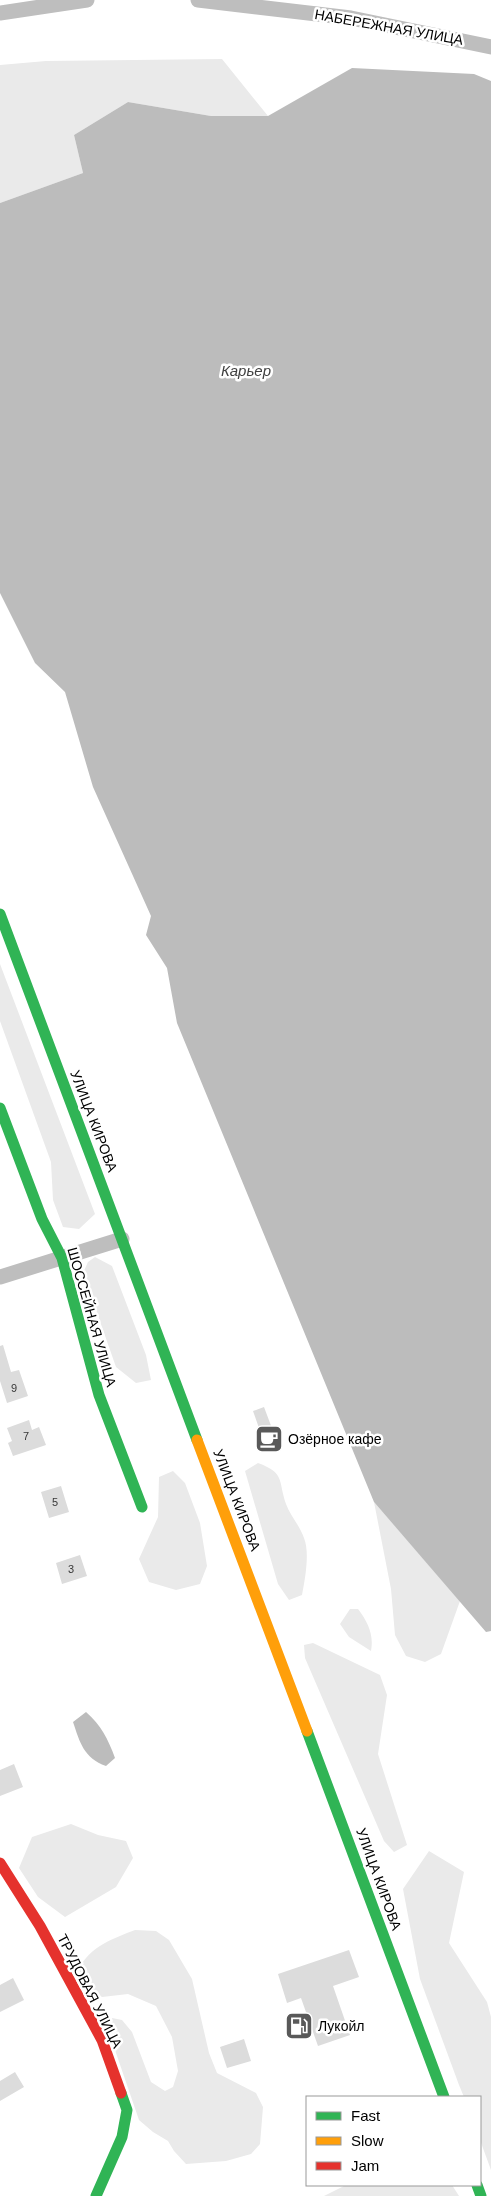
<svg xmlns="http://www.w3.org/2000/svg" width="491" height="2196" viewBox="0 0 491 2196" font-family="Arial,sans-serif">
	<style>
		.green { fill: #eaeaea }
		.water { fill: #bcbcbc }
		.building { fill: #dcdcdc }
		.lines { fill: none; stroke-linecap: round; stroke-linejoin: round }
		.street { stroke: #bebebe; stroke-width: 15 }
		.fast { stroke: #30b455; stroke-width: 11 }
		.slow { stroke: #ff9f0a; stroke-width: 11 }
		.jam { stroke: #e5322d; stroke-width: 11 }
		.labels { text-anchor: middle; stroke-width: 5; stroke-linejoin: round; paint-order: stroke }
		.number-label { font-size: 11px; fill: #373737 }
		.street-label { font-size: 14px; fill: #000; stroke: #fff }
		.poi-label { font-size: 14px; fill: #000; stroke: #fff; text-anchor: start }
		.water-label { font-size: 15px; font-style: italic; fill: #404040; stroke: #fff }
	</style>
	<rect width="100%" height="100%" fill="#fff"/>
	<path class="green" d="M222 59 268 116H211L128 102 74 135 83 173 0 203V65L46 61Z
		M0 964 95 1214 79 1229 63 1227 53 1200 51 1162 0 1021Z
		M95 1257 112 1266 146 1355 151 1380 136 1383 116 1367 83 1273 88 1262Z
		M258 1463C285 1473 278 1480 286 1504 290 1515 300 1526 304 1538 310 1553 305 1579 302 1595L289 1600 278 1584 245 1471Z
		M173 1471 185 1483 200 1523 207 1566 200 1584 176 1590 149 1582 139 1559 158 1517 159 1477Z
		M374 1502 460 1601 441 1654 425 1662 406 1656 395 1635 391 1589Z
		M350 1609H358C368 1622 374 1635 371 1651L349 1637 340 1624Z
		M313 1643 380 1675 387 1695 378 1754 407 1845 394 1852 384 1841 305 1658 304 1645Z
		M71 1824 98 1835 126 1841 133 1858 116 1887 65 1917 38 1897 19 1868 32 1837Z
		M429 1851 464 1872 449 1943 487 2002 491 2017V2170L480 2140V2097H464L459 2085 420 1979 403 1889Z
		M135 1930 156 1931 169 1940 192 1979 209 2053 217 2073 256 2093 263 2107 260 2144 251 2154 226 2161 186 2164 174 2151 168 2141 153 2132 139 2120 116 2053 108 2024 112 2018 122 2020 132 2032 151 2082 165 2091 173 2087 178 2071 172 2037 156 2006 128 1994 102 1997 87 1986 79 1969C89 1947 114 1938 135 1930Z
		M346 2185H452L459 2196H324Z"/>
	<path class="water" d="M352 68 474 74 491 81V1631L486 1632 374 1502 177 1023 167 968 146 935 151 916 93 787 65 692 35 663 0 593V203L83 173 74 135 128 102 211 116H268Z
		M86 1712C101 1725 108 1739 115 1758L106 1766C84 1758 80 1743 73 1722Z"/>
	<path class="building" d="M3 1345 11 1372 19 1370 28 1396 7 1403 0 1381V1346Z
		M264 1407 279 1447 267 1451 253 1411Z
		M29 1420 32 1430 39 1427 46 1445 13 1456 8 1443 12 1441 7 1428Z
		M61 1486 69 1512 49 1518 41 1492Z
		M80 1555 87 1576 62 1584 56 1563Z
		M14 1764 23 1787 0 1796V1770Z
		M349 1950 359 1977 333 1986 350 2035 318 2046 301 1998 287 2003 278 1974Z
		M13 1978 24 2000 0 2012V1985Z
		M244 2039 251 2061 227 2068 220 2047Z
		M15 2072 24 2087 0 2101V2081Z"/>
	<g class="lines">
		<path class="street" d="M198 0 351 18 491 47
			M0 13 87 0
			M0 1277 122 1239"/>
		<path class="fast" d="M0 914 197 1440
			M0 1108 42 1219 62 1258 99 1395 142 1507
			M307 1731 444 2097
			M477 2185 481 2196
			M96 2196 122 2137 127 2110 121 2093"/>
		<path class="slow" d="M197 1440 307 1731"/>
		<path class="jam" d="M0 1863 40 1926 102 2040 121 2093"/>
	</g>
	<defs>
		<g id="cafe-square" transform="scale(1.4375)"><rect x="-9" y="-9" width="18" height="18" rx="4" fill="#595959" stroke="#fff"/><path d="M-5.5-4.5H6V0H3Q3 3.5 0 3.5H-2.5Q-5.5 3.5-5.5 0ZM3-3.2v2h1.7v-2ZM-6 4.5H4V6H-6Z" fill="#fff"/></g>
		<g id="fuel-square" transform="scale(1.4375)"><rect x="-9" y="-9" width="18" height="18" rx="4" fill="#595959" stroke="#fff"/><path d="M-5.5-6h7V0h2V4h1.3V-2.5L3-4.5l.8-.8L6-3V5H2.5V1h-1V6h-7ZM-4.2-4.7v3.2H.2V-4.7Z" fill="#fff"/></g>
	</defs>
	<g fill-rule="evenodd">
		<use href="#cafe-square" x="269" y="1439"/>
		<use href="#fuel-square" x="299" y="2026"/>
	</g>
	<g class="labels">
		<g class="number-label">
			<text x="14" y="1392">9</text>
			<text x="26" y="1440">7</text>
			<text x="55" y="1506">5</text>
			<text x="71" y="1573">3</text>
		</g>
		<g class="street-label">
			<text transform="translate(389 27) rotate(10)" y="5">НАБЕРЕЖНАЯ УЛИЦА</text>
			<text transform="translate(94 1121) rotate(69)" y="5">УЛИЦА КИРОВА</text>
			<text transform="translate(92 1317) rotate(74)" y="5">ШОССЕЙНАЯ УЛИЦА</text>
			<text transform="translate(237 1500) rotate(69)" y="5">УЛИЦА КИРОВА</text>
			<text transform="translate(379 1879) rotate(70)" y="5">УЛИЦА КИРОВА</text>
			<text transform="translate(90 1991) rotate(63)" y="5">ТРУДОВАЯ УЛИЦА</text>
		</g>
		<g class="poi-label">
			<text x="288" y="1444">Озёрное кафе</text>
			<text x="318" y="2031">Лукойл</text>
		</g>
		<g class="water-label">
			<text x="246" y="376">Карьер</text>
		</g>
	</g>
	<rect x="306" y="2096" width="175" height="90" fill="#ffffff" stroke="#999999"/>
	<rect x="316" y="2112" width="25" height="8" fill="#30b455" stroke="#999999"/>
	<text x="351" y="2121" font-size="15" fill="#000000">Fast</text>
	<rect x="316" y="2137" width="25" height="8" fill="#ff9f0a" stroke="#999999"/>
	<text x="351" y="2146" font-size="15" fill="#000000">Slow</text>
	<rect x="316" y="2162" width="25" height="8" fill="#e5322d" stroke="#999999"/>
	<text x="351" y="2171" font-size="15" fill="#000000">Jam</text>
</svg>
